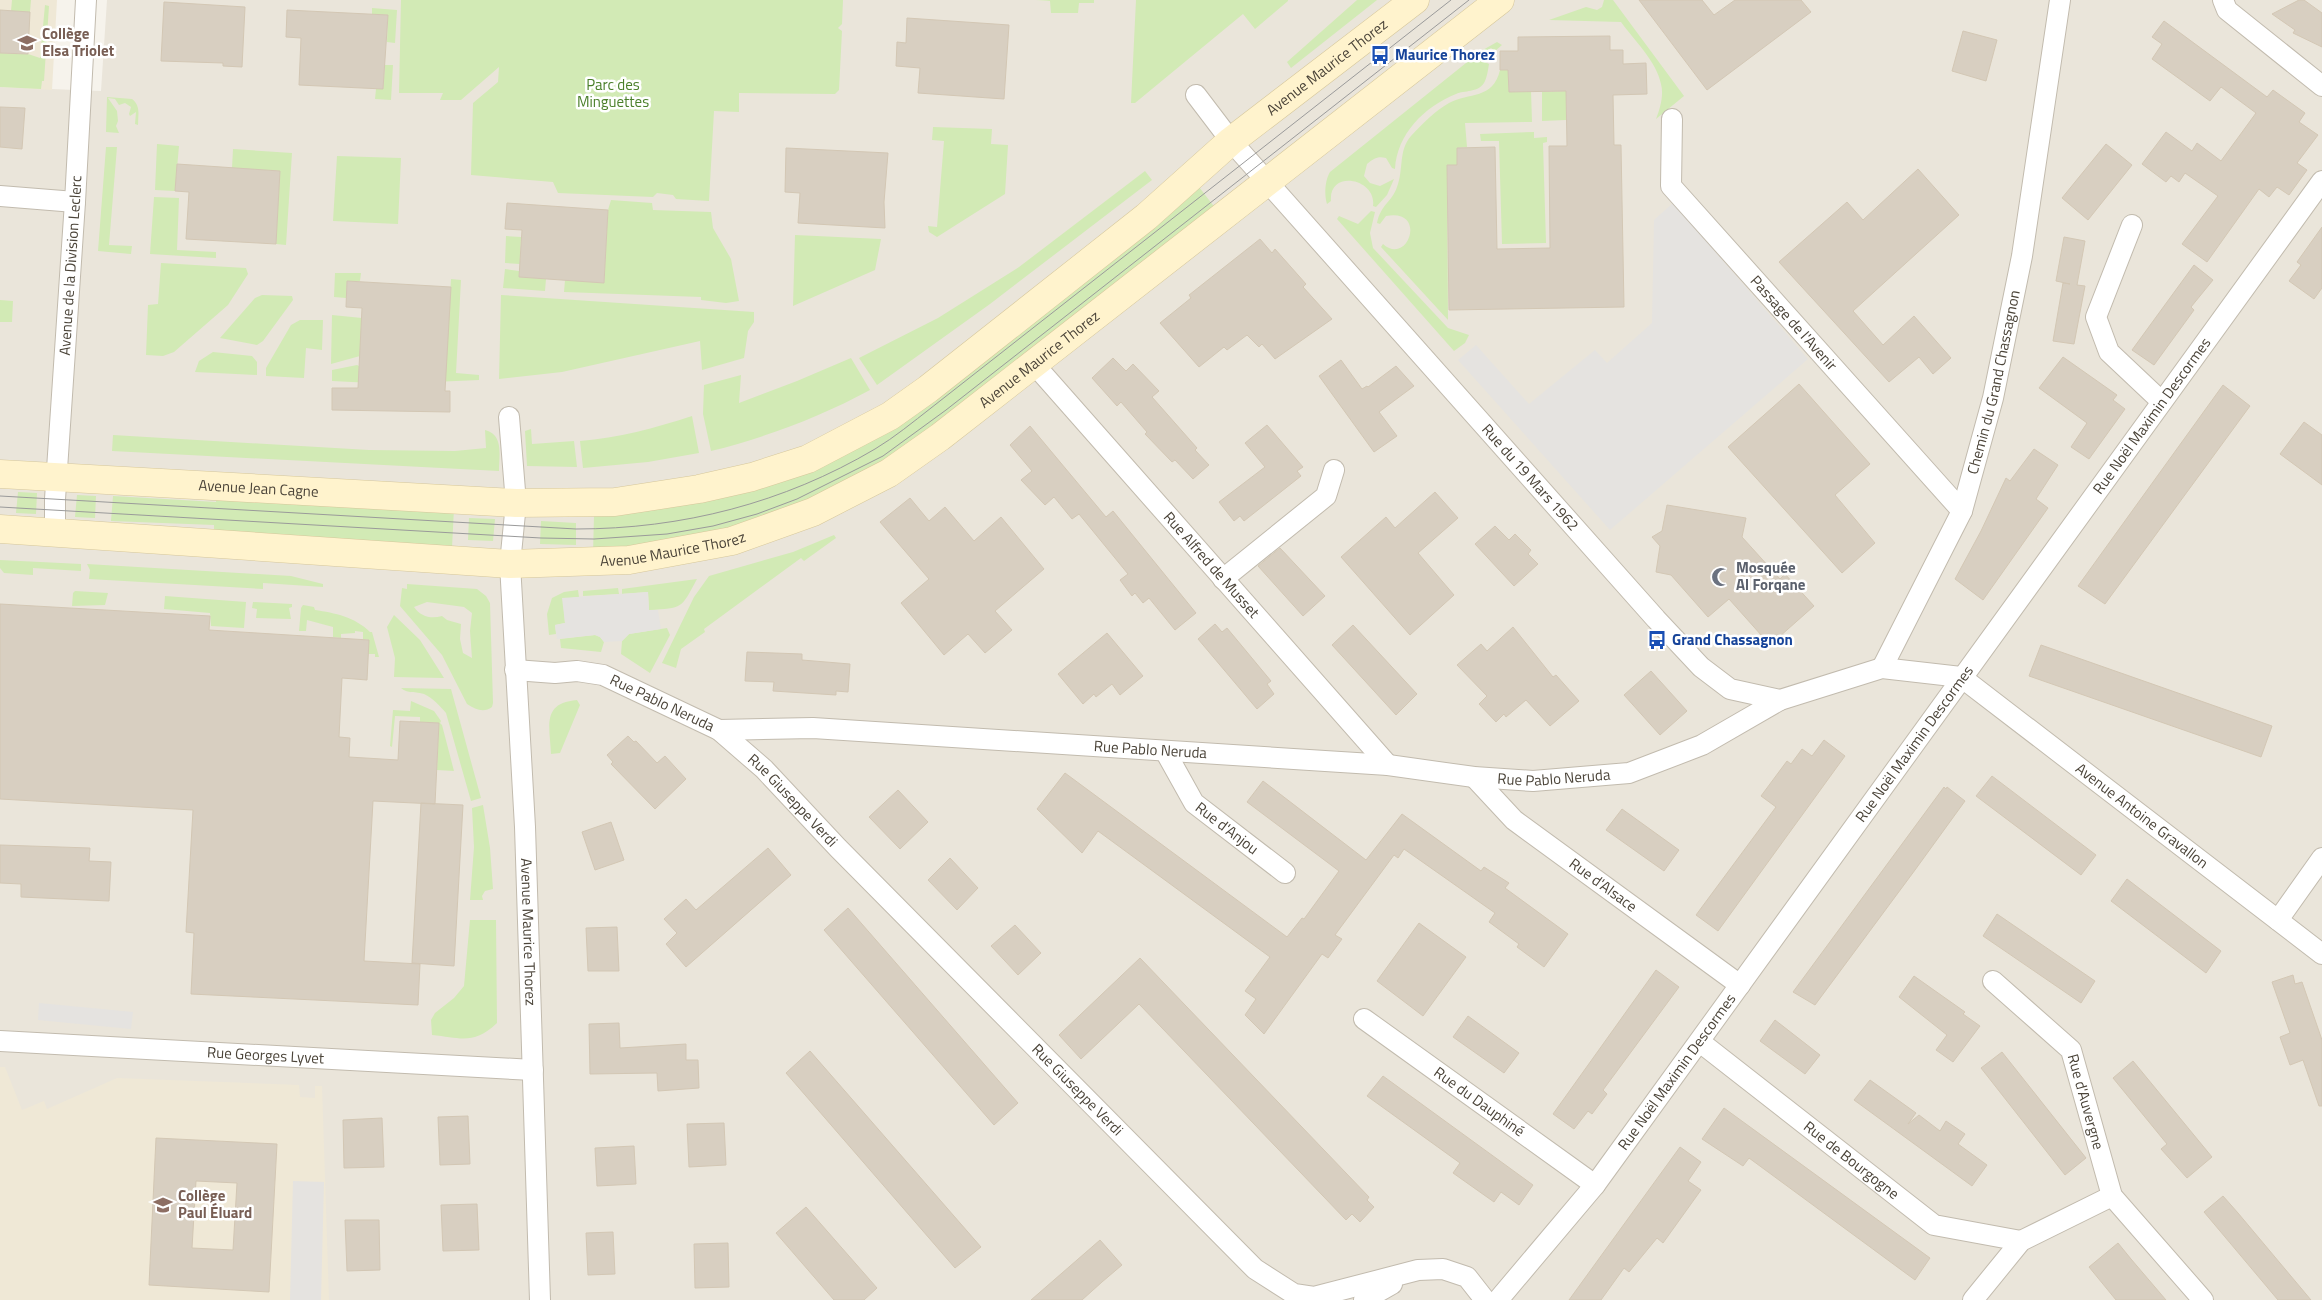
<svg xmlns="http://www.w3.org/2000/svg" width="2322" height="1300" viewBox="0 0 2322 1300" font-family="'Titillium Web',sans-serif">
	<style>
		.residential { fill: #eae5da }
		.education { fill: #efe8d6 }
		.green { fill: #d2eab5; fill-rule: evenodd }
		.parking { fill: #e5e3e0 }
		.building { fill: #d8cfc1; stroke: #d3c7b4; fill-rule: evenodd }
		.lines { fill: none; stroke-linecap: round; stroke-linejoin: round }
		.street-casing { stroke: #c2bbae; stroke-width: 22 }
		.secondary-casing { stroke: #d6c79b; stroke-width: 29 }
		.street { stroke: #fff; stroke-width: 20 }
		.secondary { stroke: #fff3cd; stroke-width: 28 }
		.tram { stroke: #9a9a9a; stroke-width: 1 }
		.labels { text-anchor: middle; stroke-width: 5; stroke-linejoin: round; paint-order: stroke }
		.education-label { font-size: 15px; font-weight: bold; fill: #785e54; stroke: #fff; text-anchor: start }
		.transit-label { font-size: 15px; font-weight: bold; fill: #164399; stroke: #fff; text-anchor: start }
		.street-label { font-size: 15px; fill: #4b4439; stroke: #fff }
		.park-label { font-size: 15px; fill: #4a7f2a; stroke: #fff }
		.worship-label { font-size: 15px; font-weight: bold; fill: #5b616d; stroke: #fff; text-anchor: start }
	</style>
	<rect width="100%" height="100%" fill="#f6f3ec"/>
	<path class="residential" d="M107 0H507L711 70 830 0H1036L1094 3V0H2322V1300H0V87L101 91Z"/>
	<path class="education" d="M0 0H57L52 90 0 87Z
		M0 1067H5L22 1110 44 1101 47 1109 117 1078 299 1085 300 1097 315 1098V1086H322L329 1300H0Z"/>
	<path class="green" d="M12 0H31L30 12 11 11Z
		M401 0H843L842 24 838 28 842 31 839 90 835 94 739 93V112L714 111 709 201 676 199 673 195 657 193 653 197 558 193 553 182 471 175 473 103 498 82 499 67 461 100H440L443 93H399Z
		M1036 0H1094V3H1079L1078 13H1051L1050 1Z
		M1136 0H1288V1L1255 29 1243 14 1135 103H1131Z
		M1357 0H1377L1291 68 1287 62Z
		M1604 0H1613L1684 96 1656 119C1660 109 1664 95 1661 84 1657 62 1634 40 1621 22L1549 20 1586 7 1597 10 1602 7Z
		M45 5 49 6 44 81H42L41 89 0 87V53L28 54 40 58Z
		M372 8 397 10 395 43 387 42 388 15 372 14Z
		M1497 42 1502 45 1495 51 1491 48 1480 55 1481 60 1489 64C1488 70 1487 78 1484 83 1477 93 1465 90 1456 94 1424 107 1397 134 1395 169L1392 168 1386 158C1378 156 1374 158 1367 164L1364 176 1370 183 1380 186 1394 179 1387 195 1376 207 1373 206C1377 178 1328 169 1331 201L1327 204C1324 195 1325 180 1330 172L1481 51Z
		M385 65H393L391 100 375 99 376 89H383Z
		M1500 70H1508L1509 92 1531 91 1532 122 1465 123 1467 147 1457 148V165H1447L1448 320 1381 247 1383 244C1408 267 1428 208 1386 216L1380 224 1377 223C1381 204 1392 202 1397 187 1404 169 1398 151 1411 136 1422 124 1435 111 1449 103 1469 92 1493 100 1500 70Z
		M1566 91V120L1542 121V92Z
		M107 97 132 99C141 106 138 115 138 125L135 124 136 112 130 116 129 114 131 107 125 103 119 105 115 99 108 98 117 111 118 121 116 126 119 133 106 132Z
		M933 127 992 129 991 144 1008 145 1005 194 937 237 929 232 928 226 937 227 944 141 932 140Z
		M1534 132V138L1547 137V142L1543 143 1546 243 1502 244 1499 141H1481L1480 134Z
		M157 144 179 146 175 191 155 190Z
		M106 147H117L109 245 132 246 131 254 98 251Z
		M233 149 292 153 286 245 276 244 280 171 232 168Z
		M337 156 401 158 398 224 333 221Z
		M1145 171 1152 180 990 304 877 385 859 358 938 318 1019 267Z
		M1196 183 1219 213 901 456 754 526 593 554 594 515 796 474Z
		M154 197 179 198 177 250 216 252V258L150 254Z
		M611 200 652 203 653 210 711 212 713 228 731 259 739 301 726 303 701 300V297L564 292 565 280 604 283 608 210Z
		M1371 211 1375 212 1370 233 1373 248 1448 328 1469 335 1465 343 1454 351 1337 219 1339 216 1358 224Z
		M795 235 881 239 875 270 793 306Z
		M506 236 521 237 520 264 505 263Z
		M161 263 246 268 248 274 228 305 174 352 163 356 146 355 148 305 158 304Z
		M505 269 519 271V277L546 279 545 291 503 288Z
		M335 273H361L360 281H347L346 298 334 297Z
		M451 279 461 280 456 373 479 375V380L433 382 449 313Z
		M262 295 292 296 293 300 263 341 257 345 220 338 255 298Z
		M501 295 754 312V322L748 331 744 358 702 370 700 341 562 372 499 379Z
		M0 300 13 301 12 322H0Z
		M332 315 362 318 360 356 331 364Z
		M300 320H323L322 350 306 348 304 378 266 376V368L291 325Z
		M213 352 252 356 257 362V375L195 372 199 361Z
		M851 358 870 390C820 417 767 437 711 451L703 414 704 385 741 375 739 403 797 381Z
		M357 365 392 384 332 381V370Z
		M692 416 699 453 648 462 583 468 580 441C618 438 655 428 692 416Z
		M531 429 532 444 574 441 577 467 527 466 525 431Z
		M485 430C504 435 499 455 499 471L112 451 113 435 369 450 455 451 486 448Z
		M18 492 37 493 36 514 16 513Z
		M217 494 454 508 452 548 214 534V525L111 521 113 496 216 502Z
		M77 495 96 496 95 518 75 517Z
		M469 518 495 519 493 541 468 540Z
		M541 521 576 523V545L540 544Z
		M834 535 836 538 804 561 801 558 704 629 705 632 681 649 676 668 662 663 694 597 709 576 793 552Z
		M0 560 81 564V571L33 568V575L4 573 0 568Z
		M87 564 291 576 323 584V587L263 583V589L89 579 90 570Z
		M697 579C681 609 683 608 649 610L648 592 622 594V589Z
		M407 584 477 589 486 596 490 603 493 703 492 707C484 713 476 710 467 704L442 655 400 606 402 588 407 589ZM427 602 464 607 472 613 470 631 472 658 463 653 460 639 461 624 447 620 442 616C431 619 421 617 414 607Z
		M618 588 619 594 583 596V591Z
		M578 590 579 597 563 599 565 623 555 625 556 634 549 635 547 614 552 598 564 592Z
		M75 591 108 593 105 605 72 606 73 593Z
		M165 596 246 602 244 628 211 626 210 613 164 609Z
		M253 602 292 604V607L289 608 291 619 256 618 257 609 252 608Z
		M303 605 314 607 315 610C335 613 355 617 370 632H372L379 657H375V654H368L369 640 363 639V632L355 631V633L341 634V638L333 637V627L307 620 306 631H299L301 608Z
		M394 615 420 640 444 678 394 677 395 658 387 627Z
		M667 628 670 635 650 673 621 654 622 641 629 634Z
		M595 635 600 637 604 642 601 652 561 648 560 639Z
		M401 688 451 689 481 798 471 801 446 713C440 706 433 698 424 694 416 691 407 694 401 688Z
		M577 700 580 705 560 753 551 754C550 727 541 703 577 700Z
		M411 701 434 711 441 721 440 723 442 725 454 771 437 770 439 723 420 722V717L395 716 392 747 390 746 393 710 410 711Z
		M483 805 490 848 493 889 485 891 482 896 483 900H470L474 847 472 808Z
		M470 920H496L497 1023C474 1045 461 1038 432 1035L431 1020 435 1013 454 998 464 986Z"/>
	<path class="parking" d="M1673 203 1808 359 1610 530 1458 360 1476 345 1529 404 1595 350 1607 363 1652 323 1654 220Z
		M648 592 649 610H658L661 629 629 634 622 641 604 642 600 637 595 635 557 639 555 625 565 623 562 598Z
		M39 1003 133 1012 131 1029 38 1020Z
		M293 1181 324 1182 321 1300H290Z"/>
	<path class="building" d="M1639 0H1702L1714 15 1735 0H1801L1811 12 1707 90Z
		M2299 0H2304L2322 13V47L2293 33 2295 30 2272 14Z
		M164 2 245 7 242 67 223 66V63L161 61Z
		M0 10 30 12 28 54 0 53Z
		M287 10 388 15 383 89 299 85 301 38 286 37Z
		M907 18 1009 25 1004 99 918 93 920 68 896 66 897 42 906 43Z
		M2164 21 2267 97 2273 90 2305 113 2299 122 2318 135 2297 163 2307 170 2289 195 2277 187 2269 197 2259 189 2207 262 2182 244 2218 196 2185 173 2179 182 2171 176 2166 182 2142 164 2166 132 2192 151 2197 143 2221 161 2256 113 2221 87 2210 101 2152 59 2162 44 2152 37Z
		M1963 31 1997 40 1986 81 1952 71Z
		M1610 36V50H1623V64L1646 63 1647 94 1613 95 1614 145H1621L1624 307 1449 310 1447 165H1457V148L1495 147 1497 249 1550 248 1549 146H1567L1566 91 1509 92 1508 70H1500V51H1518V37Z
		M0 107 25 108 22 149 0 147Z
		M2106 144 2132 165 2088 220 2062 198Z
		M786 148 888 153 884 202 885 228 798 223 800 193 785 192Z
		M177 164 280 171 276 244 186 239 189 192 175 191Z
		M1918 169 1959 215 1853 311 1883 345 1914 316 1951 358 1933 374 1919 357 1889 382 1779 262 1847 202 1863 220Z
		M507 203 608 210 604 283 519 277 522 230 505 229Z
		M2322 227V288L2314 299 2289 281 2301 265 2297 262Z
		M2064 237 2085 241 2077 285 2085 286 2074 344 2053 341 2063 283 2070 284 2056 281Z
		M1260 239 1272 253 1275 249 1306 284 1303 287 1332 319 1275 359 1262 344 1259 347 1247 335 1227 350 1224 347 1199 367 1160 323 1191 298 1189 295Z
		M2194 265 2213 280 2191 307 2194 310 2154 365 2132 350Z
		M347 281 451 287 445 391H450V412L332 410V388H358L362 308 346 307Z
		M2063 357 2117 395 2113 400 2125 409 2089 459 2071 447 2087 423 2039 388Z
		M1113 358 1126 371 1133 364 1159 391 1152 397 1197 448 1195 450 1209 465 1193 479 1175 460 1172 462 1145 434 1147 432 1121 402 1117 406 1092 378Z
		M1341 360 1362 389 1367 386 1368 387 1396 366 1414 386 1379 412 1397 436 1374 452 1319 376Z
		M1799 384 1870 464 1835 495 1875 543 1842 573 1728 447Z
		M2223 385 2250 406 2105 604 2078 586Z
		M2304 422 2322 435V485L2280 454Z
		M1267 425 1303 467 1297 471 1301 476 1244 521 1240 516 1234 521 1219 502 1265 467 1245 443Z
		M1030 426 1106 517 1113 511 1196 613 1175 630 1149 598 1143 603 1135 593 1132 596 1120 580 1128 574 1079 514 1072 519 1054 497 1045 505 1021 480 1032 471 1010 445Z
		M2034 449 2058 465 2036 499 2048 508 1983 600 1955 579 1981 531 2006 478 2010 481Z
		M1435 492 1458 518 1418 553 1454 595 1410 635 1341 557 1386 517 1395 528Z
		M910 498 929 521 945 507 974 541 1001 517 1044 569 995 611 1012 630 985 653 968 634 944 655 901 603 929 579 880 522Z
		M1667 505 1746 518 1742 537 1780 579 1785 574 1814 606 1770 645 1729 599 1708 617 1671 575 1656 572 1660 546 1652 537 1662 531Z
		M1495 526 1509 540 1515 534 1531 550 1528 554 1538 564 1514 586 1475 544Z
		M1280 548 1325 596 1303 616 1258 566Z
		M0 604 210 616 209 630 369 640 367 680 342 678 339 737 350 738 349 757 398 760 400 721 439 723 435 804 373 801 364 961 420 964 418 1005 191 994 194 933 186 932 193 810 0 799Z
		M1215 624 1222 632 1227 628 1271 681 1267 684 1274 694 1257 709 1198 639Z
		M1353 625 1417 694 1396 715 1332 645Z
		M1513 627 1553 677 1556 675 1579 701 1550 726 1526 700 1506 717 1504 714 1496 722 1479 704 1487 696 1457 665 1481 644 1487 651Z
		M1107 633 1143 676 1120 695 1112 684 1096 697 1094 694 1083 704 1058 674Z
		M2041 645 2272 726 2261 757 2029 676Z
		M747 652 802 654V660L850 664 848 692 836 691V695L773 691 774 682 745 681Z
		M1651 671 1687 711 1660 735 1624 695Z
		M628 736 634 742 636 741 657 763 665 756 686 779 655 809 611 764 613 762 607 755Z
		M1824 740 1845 756 1718 931 1696 915 1776 807 1761 796 1787 761 1791 764 1802 749 1812 756Z
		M1065 773 1287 937 1302 918 1304 919 1339 871 1247 802 1263 781 1366 860 1402 814 1481 871 1484 867 1509 883 1505 888 1568 934 1544 967 1517 947 1519 944 1489 922 1495 913 1404 849 1398 858 1394 855 1335 935 1342 939 1328 958 1322 954 1264 1034 1245 1015 1256 999 1245 991 1270 957 1098 831 1082 853 1037 809Z
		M1992 776 2096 855 2081 875 1976 796Z
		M1944 787 1946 789 1947 787 1965 801 1915 870 1815 1005 1793 992Z
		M898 790 928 822 900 849 869 817Z
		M421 803 463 805 454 966 412 963Z
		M1622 809 1679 850 1664 871 1606 830Z
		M611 822 624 860 595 870 582 832Z
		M0 845 90 848 89 861 111 862 109 901 21 897V884L0 883Z
		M768 848 791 875 686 967 666 944 677 933 664 919 686 899 696 910Z
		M950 858 978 888 957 910 928 880Z
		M2127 879 2221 951 2206 973 2111 901Z
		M848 908 1018 1103 994 1125 824 930Z
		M1997 914 2095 981 2081 1003 1983 936Z
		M1419 923 1466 957 1423 1016 1377 981Z
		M1015 925 1041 953 1018 975 991 946Z
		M617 927 619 971H588L586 928Z
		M1140 958 1369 1197 1367 1200 1374 1207 1360 1222 1352 1214 1346 1220 1139 1004 1081 1059 1059 1035Z
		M1656 970 1679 987 1603 1090 1607 1094 1592 1114 1588 1111 1574 1129 1553 1114Z
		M2293 975 2295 984 2302 982 2322 1040V1106H2319L2303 1060 2290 1065 2280 1037 2290 1033 2272 982Z
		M1914 976 1965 1012 1963 1014 1980 1026 1953 1062 1936 1050 1947 1035 1899 997Z
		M1468 1016 1519 1053 1504 1073 1453 1037Z
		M1775 1020 1820 1055 1805 1074 1760 1041Z
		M619 1023 620 1048 686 1044V1060H698L699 1088 658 1091 657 1073 590 1074 589 1024Z
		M810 1051 981 1247 955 1268 786 1073Z
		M2002 1052 2086 1158 2065 1175 1981 1068Z
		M2133 1061 2212 1157 2187 1178 2161 1149 2167 1144 2113 1078Z
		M1383 1076 1533 1185 1519 1205 1501 1192 1494 1202 1453 1173 1460 1163 1367 1096Z
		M1870 1080 1916 1113 1908 1124 1919 1115 1940 1131 1946 1121 1965 1134 1958 1144 1987 1165 1972 1186 1854 1100Z
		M1724 1108 1930 1258 1915 1280 1749 1158 1743 1166 1702 1139Z
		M468 1116 470 1164 440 1165 438 1117Z
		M382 1118 384 1167 344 1168 343 1120Z
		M724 1123 726 1165 689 1167 687 1124Z
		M156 1138 277 1144 269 1292 149 1285ZM196 1181 237 1183 233 1250 192 1248Z
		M634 1146 636 1184 597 1186 595 1148Z
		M1680 1147 1701 1162 1688 1181 1701 1190 1663 1243 1657 1238 1629 1272 1624 1268 1601 1300H1569Z
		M2223 1196 2238 1213 2311 1300H2278L2204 1212Z
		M477 1204 479 1250 443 1251 441 1205Z
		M806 1207 877 1288 864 1300H834L776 1233Z
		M345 1220H379L380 1270 347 1271Z
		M613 1232 615 1274 588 1275 586 1233Z
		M1100 1240 1122 1265 1102 1282 1082 1300H1031Z
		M728 1243 729 1287 695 1288 694 1244Z
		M2118 1243 2131 1259 2166 1300H2116L2089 1267Z"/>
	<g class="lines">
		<g class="street-casing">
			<g id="street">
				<path d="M2223 0 2227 10 2322 86"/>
				<path id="s1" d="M1196 95 1231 141 1656 619 1701 667 1730 689 1780 700 1882 668 1961 677"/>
				<path id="s2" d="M1672 119 1671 186 1962 511"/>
				<path d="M0 196 75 202"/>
				<path d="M2132 225 2096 317 2109 352 2161 401"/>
				<path id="s3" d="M1034 364 1388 765"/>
				<path id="s4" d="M509 417 516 503 510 564 525 827 540 1300"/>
				<path id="s5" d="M55 531V499L75 202 86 0"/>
				<path d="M1223 579 1326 496 1334 470"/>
				<path id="s6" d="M1882 668 1962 511 1993 398 2022 256 2060 0"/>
				<path id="s7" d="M515 670 555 673 577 671 603 675 719 730 813 728 1388 765 1474 777 1533 781 1629 773 1702 745 1780 700"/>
				<path id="s8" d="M1961 677 2322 954"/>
				<path id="s9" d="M719 730 764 769 838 848 1255 1269 1294 1294 1314 1297 1418 1270 1443 1269 1467 1277 1485 1300"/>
				<path id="s10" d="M1165 751 1194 803 1285 873"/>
				<path id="s11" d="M1474 777 1514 820 1740 985"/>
				<path d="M2278 920 2322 858"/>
				<path id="s12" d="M1993 981 2071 1050 2112 1196 2203 1300"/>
				<path id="s13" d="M1364 1019 1595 1185"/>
				<path id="s14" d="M0 1041 533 1070"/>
				<path id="s15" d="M1700 1042 1934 1225 2021 1241"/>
				<path d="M1364 1300 1392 1284"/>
				<path id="s16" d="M1498 1300 1595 1185 2322 181"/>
				<path d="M1973 1300 2021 1241 2112 1196"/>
			</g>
		</g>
		<g class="secondary-casing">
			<g id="secondary">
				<path id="s17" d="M0 474 516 503 615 502 699 489 752 477 808 459 890 416 928 389 1146 217 1231 141 1415 0"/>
				<path id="s18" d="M0 529 510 564 629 560 732 541 813 512 889 473 940 437 1500 0"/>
			</g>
		</g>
		<use href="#street" class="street"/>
		<use href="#secondary" class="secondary"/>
		<path class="tram" d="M0 496 576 529C682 529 784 503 875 449 895 437 913 422 931 408L1451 0
			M0 507 541 538 594 539 667 534 713 526 757 514 797 499 883 456 946 410 1469 0"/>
	</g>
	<defs>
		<g id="school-bare" transform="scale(1.5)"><path d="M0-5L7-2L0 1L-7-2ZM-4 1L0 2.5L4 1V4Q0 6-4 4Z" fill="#8d6e63" stroke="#fff" stroke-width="2.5" paint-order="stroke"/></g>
		<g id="bus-bare" transform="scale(1.5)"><path d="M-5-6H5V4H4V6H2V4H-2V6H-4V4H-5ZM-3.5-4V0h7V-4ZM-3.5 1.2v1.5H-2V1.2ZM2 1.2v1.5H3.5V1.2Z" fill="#1a4fb4" stroke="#fff" stroke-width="2.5" paint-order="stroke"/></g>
		<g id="mosque-bare" transform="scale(1.5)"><path d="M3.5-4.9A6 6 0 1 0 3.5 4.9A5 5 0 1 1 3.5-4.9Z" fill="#6b7280" stroke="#fff" stroke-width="2.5" paint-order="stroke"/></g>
	</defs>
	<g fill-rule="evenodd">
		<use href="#school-bare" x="27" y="43"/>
		<use href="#bus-bare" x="1380" y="55"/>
		<use href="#mosque-bare" x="1721" y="577"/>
		<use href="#bus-bare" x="1657" y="640"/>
		<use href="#school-bare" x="163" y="1205"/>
	</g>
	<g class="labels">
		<g class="education-label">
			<text x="42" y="39">Collège<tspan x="42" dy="17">Elsa Triolet</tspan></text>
			<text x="178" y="1201">Collège<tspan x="178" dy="17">Paul Éluard</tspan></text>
		</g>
		<g class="transit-label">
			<text x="1395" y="60">Maurice Thorez</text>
			<text x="1672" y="645">Grand Chassagnon</text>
		</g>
		<g class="street-label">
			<text dy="5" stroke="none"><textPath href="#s17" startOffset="1466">Avenue Maurice Thorez</textPath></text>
			<text dy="5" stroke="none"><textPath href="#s5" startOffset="266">Avenue de la Division Leclerc</textPath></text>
			<text dy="5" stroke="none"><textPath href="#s2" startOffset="251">Passage de l'Avenir</textPath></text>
			<text dy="5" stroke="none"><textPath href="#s18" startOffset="1095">Avenue Maurice Thorez</textPath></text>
			<text dy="5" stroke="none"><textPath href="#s6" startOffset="309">Chemin du Grand Chassagnon</textPath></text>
			<text dy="5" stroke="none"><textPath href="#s16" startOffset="1100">Rue Noël Maximin Descormes</textPath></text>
			<text dy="5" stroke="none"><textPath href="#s1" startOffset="508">Rue du 19 Mars 1962</textPath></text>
			<text dy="5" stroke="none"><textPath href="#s17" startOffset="259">Avenue Jean Cagne</textPath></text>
			<text dy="5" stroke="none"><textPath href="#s18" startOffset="675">Avenue Maurice Thorez</textPath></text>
			<text dy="5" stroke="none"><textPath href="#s3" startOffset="268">Rue Alfred de Musset</textPath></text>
			<text dy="5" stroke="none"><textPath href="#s7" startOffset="154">Rue Pablo Neruda</textPath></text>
			<text dy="5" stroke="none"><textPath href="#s16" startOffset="695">Rue Noël Maximin Descormes</textPath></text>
			<text dy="5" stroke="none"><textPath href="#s7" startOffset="649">Rue Pablo Neruda</textPath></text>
			<text dy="5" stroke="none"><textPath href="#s7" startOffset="1054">Rue Pablo Neruda</textPath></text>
			<text dy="5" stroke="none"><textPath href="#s9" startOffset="102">Rue Giuseppe Verdi</textPath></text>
			<text dy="5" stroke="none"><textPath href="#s8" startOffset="228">Avenue Antoine Gravallon</textPath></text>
			<text dy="5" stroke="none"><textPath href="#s10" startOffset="101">Rue d'Anjou</textPath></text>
			<text dy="5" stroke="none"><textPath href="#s11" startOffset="169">Rue d'Alsace</textPath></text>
			<text dy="5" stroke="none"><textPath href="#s4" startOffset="516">Avenue Maurice Thorez</textPath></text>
			<text dy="5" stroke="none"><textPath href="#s14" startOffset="266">Rue Georges Lyvet</textPath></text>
			<text dy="5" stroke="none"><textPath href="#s16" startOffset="290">Rue Noël Maximin Descormes</textPath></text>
			<text dy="5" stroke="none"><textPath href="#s9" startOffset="508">Rue Giuseppe Verdi</textPath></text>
			<text dy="5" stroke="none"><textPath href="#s13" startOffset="142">Rue du Dauphiné</textPath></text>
			<text dy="5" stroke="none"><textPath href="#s12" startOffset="158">Rue d'Auvergne</textPath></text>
			<text dy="5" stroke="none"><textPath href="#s15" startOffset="192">Rue de Bourgogne</textPath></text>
		</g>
		<g class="park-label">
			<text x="613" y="90">Parc des<tspan x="613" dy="17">Minguettes</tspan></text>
		</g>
		<g class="worship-label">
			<text x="1736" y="573">Mosquée<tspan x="1736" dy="17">Al Forqane</tspan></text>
		</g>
	</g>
</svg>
